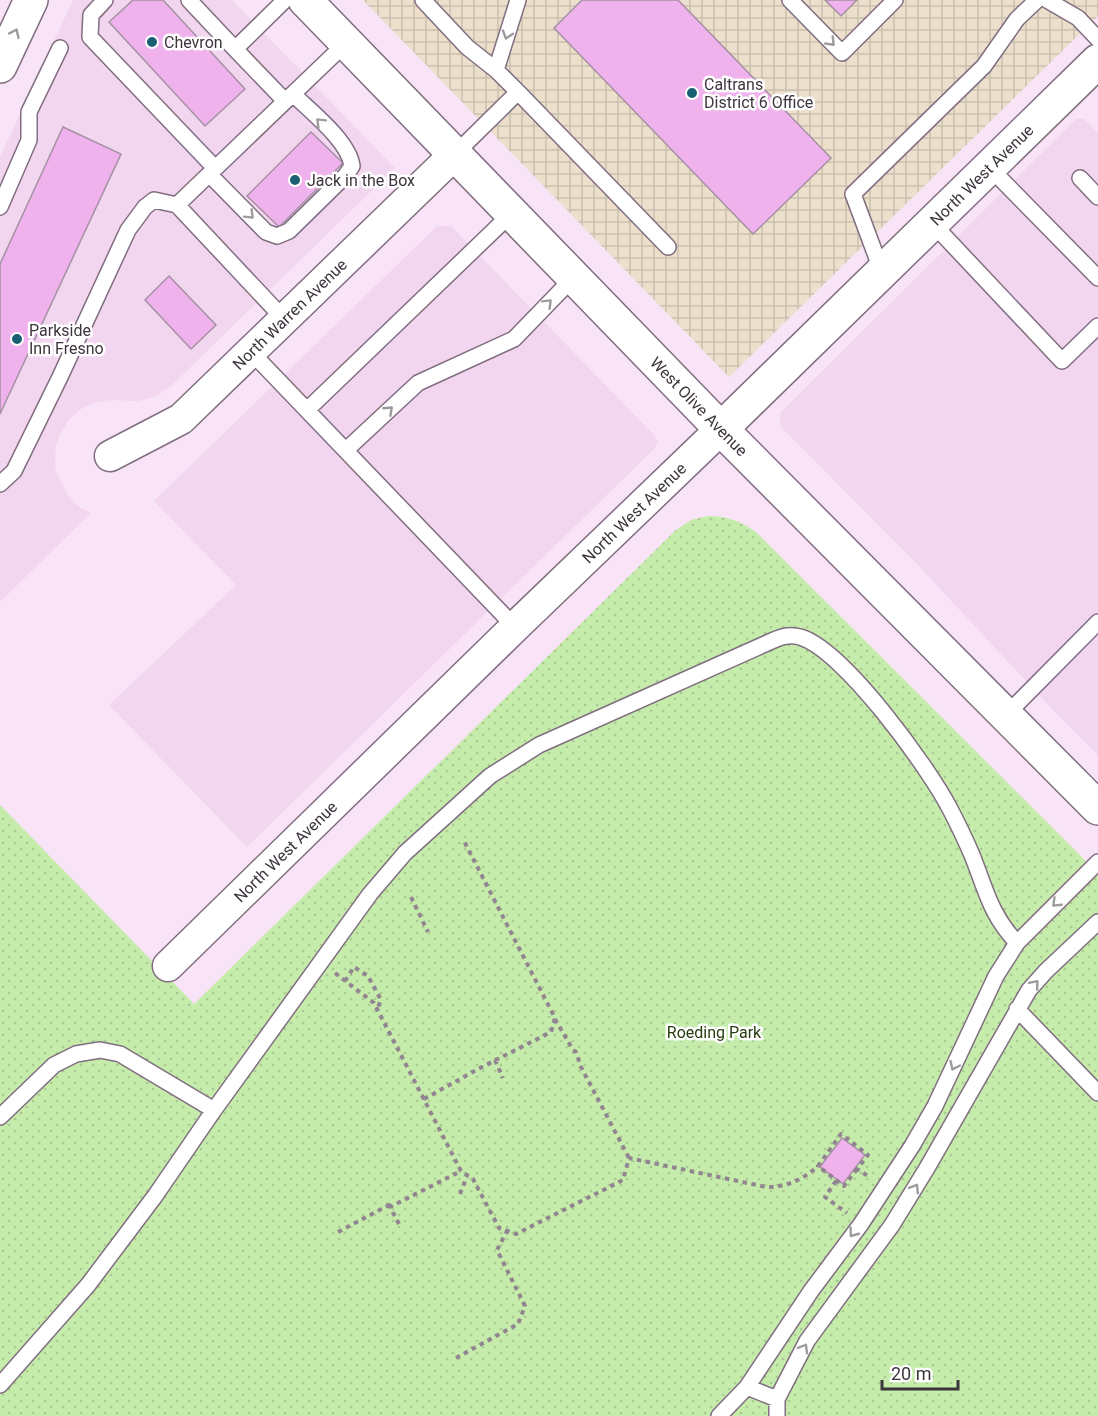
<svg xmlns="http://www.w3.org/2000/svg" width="1098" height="1416" viewBox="0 0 1098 1416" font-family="Roboto,sans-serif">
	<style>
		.built { fill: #f2d6ef }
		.industrial { fill: url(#industrial-grid) }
		.park { fill: url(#park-dots) }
		.building { fill: #efb2ec; stroke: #a591a4; stroke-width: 1.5 }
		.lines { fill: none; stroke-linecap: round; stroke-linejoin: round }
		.lane-casing { stroke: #816e80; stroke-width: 18 }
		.street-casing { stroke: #816e80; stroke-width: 33 }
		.secondary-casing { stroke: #816e80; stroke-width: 36 }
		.highway-casing { stroke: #816e80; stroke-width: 36 }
		.path { stroke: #928491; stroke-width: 4; stroke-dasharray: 4.5 4.5; stroke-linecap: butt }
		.lane { stroke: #fff; stroke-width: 15 }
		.street { stroke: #fff; stroke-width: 30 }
		.secondary { stroke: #fff; stroke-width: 33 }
		.highway { stroke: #fff; stroke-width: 33 }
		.oneway { stroke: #9e9a9e }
		.poi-dot { fill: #1b5f72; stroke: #fff; stroke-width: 2 }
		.labels { text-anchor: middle; stroke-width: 5; stroke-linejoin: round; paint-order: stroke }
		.poi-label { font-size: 16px; fill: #3d353d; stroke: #fff; text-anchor: start }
		.street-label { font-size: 16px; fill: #3d353d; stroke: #fff }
		.park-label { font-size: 16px; fill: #263f0f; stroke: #fff }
	</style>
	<defs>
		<pattern id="industrial-grid" width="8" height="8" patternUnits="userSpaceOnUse" patternTransform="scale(1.5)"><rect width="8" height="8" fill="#ecdfcb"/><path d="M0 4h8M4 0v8" fill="none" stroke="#cbc0af"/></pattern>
		<pattern id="park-dots" width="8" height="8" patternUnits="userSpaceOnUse" patternTransform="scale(1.5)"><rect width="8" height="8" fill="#c5ecaa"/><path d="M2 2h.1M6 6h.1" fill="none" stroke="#aacb93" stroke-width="1.8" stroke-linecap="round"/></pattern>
	</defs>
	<rect width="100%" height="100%" fill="#f9e3f7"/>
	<path class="built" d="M73 0H232L395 168 170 387 156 396 138 401 111 400 97 402 81 409 69 420 61 432 56 445 55 460 56 472 69 497 79 507 91 513 0 602V157Z
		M1076 119H1084L1098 133V755L1052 709 917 564 782 428 780 421V413Z
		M437 226H451L655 436 658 442 655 448 247 847 109 705 236 585 154 501Z"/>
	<path class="industrial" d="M363 0H1098V16L729 377Z"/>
	<path class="park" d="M708 516C728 516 740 521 756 532L1098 873V1416H0V805L194 1004 676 530 691 520Z"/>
	<path class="building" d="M133 0H163L245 89 205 126 109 22Z
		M582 0H678L831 158 753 234 554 28Z
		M825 0H857L841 16Z
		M63 127 121 154 0 414V264Z
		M311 132 343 163 279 227 247 196Z
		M169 276 216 325 191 349 145 300Z
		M842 1138 865 1155 843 1184 820 1167Z"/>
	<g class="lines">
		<g class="lane-casing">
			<path id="lane" d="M105 0 91 15 90 37 215 168
				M189 0 235 49
				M285 0 235 49 285 101
				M423 0 467 47 496 70 518 92
				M790 0 842 53 895 0
				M1047 0 1078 18 1098 39
				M496 70 518 0
				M455 154 518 92 668 247
				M990 168 1098 278
				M209 174 266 232 277 236 289 231 346 175 352 166C349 141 311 112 293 94
				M1080 178 1098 197
				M0 207 29 140V112L60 48
				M932 223 1062 361 1098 326
				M882 272 853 194 984 66 1017 19 1037 0
				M284 319 177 205 347 42
				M251 352 515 627
				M307 410 512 213
				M346 450 418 383 514 339 574 277
				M0 484 14 471 60 377 128 230 145 207 154 200 177 205
				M1006 715 1098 622
				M1017 1009 1098 1093
				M0 1117 54 1065 76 1054 100 1050 120 1054 214 1110
				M0 1385 88 1285 155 1196 214 1110 370 894 405 853 490 776 539 745 765 644C776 639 787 633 800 637 843 649 929 768 950 809 958 824 965 839 972 855 986 890 990 914 1017 943
				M747 1387 777 1399V1416
				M777 1399 807 1341 892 1225 927 1168 1029 990 1046 971 1098 922
				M719 1416 747 1387 811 1291 861 1224 912 1146 935 1106 996 976 1017 943 1098 862"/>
		</g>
		<g class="street-casing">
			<g id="street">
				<path id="s1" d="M110 456 181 419 455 154"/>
				<path id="s2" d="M168 966 515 627 721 429"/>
			</g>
		</g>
		<g class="secondary-casing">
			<g id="secondary">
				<path id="s3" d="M305 0 721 429 1098 808"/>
				<path id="s4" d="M721 429 1098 61"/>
			</g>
		</g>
		<g class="highway-casing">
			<path id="highway" d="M0 66 31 0"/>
		</g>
		<path class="path" d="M411 897 428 932
			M335 973 374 1003 461 1171 473 1179 499 1228 516 1234 623 1180 629 1158 766 1187C786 1187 803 1180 818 1166
			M345 981 354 967 368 976 381 1000 377 1009
			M555 1019 573 1050 576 1052 581 1067 629 1158
			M495 1060 503 1078
			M424 1099 480 1068 551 1032 555 1018 464 841
			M857 1169 844 1186 818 1166 841 1134 868 1155 857 1169 868 1176
			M836 1181 825 1197 847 1213
			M460 1194 467 1176
			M399 1224 390 1207 461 1171
			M338 1232 389 1205 390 1207
			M456 1358 518 1324 525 1306 497 1250 507 1231"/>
		<use href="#lane" class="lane"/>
		<use href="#street" class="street"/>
		<use href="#secondary" class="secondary"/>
		<use href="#highway" class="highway"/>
	</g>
	<defs><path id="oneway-chevron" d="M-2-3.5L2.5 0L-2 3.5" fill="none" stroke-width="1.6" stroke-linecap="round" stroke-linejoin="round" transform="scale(1.5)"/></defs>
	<g class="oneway">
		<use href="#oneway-chevron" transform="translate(15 33) rotate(-65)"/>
		<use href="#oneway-chevron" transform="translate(507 35) rotate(108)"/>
		<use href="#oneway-chevron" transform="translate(831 42) rotate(46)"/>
		<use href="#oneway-chevron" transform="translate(320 122) rotate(-135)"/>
		<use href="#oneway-chevron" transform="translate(250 215) rotate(45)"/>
		<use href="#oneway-chevron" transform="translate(548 303) rotate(-45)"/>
		<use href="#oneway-chevron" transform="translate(389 410) rotate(-43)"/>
		<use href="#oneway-chevron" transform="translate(1056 903) rotate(136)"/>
		<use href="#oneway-chevron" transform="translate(1035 984) rotate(-50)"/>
		<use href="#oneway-chevron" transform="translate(954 1066) rotate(115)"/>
		<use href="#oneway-chevron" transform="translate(915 1188) rotate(-58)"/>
		<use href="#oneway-chevron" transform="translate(853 1233) rotate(127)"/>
		<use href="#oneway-chevron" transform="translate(804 1348) rotate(-60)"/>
	</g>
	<g class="poi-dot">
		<circle cx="152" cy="42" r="6"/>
		<circle cx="692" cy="93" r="6"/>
		<circle cx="295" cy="180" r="6"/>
		<circle cx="17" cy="339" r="6"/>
	</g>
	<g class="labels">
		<g class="poi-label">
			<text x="164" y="48">Chevron</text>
			<text x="704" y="90">Caltrans<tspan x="704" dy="18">District 6 Office</tspan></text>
			<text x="307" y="186">Jack in the Box</text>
			<text x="29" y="336">Parkside<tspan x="29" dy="18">Inn Fresno</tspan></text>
		</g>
		<g class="street-label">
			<text dy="6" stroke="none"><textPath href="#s4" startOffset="364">North West Avenue</textPath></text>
			<text dy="6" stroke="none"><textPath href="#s1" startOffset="231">North Warren Avenue</textPath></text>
			<text dy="6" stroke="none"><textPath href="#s3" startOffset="566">West Olive Avenue</textPath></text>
			<text dy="6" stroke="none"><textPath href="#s2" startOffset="650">North West Avenue</textPath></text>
			<text dy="6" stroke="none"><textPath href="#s2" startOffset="164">North West Avenue</textPath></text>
		</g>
		<g class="park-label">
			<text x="714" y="1038">Roeding Park</text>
		</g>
	</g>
	<path d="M882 1380v9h76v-9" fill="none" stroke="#3d353d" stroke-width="3"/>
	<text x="891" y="1380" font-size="18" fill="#3d353d" stroke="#ffffff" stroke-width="4.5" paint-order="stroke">20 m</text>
</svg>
